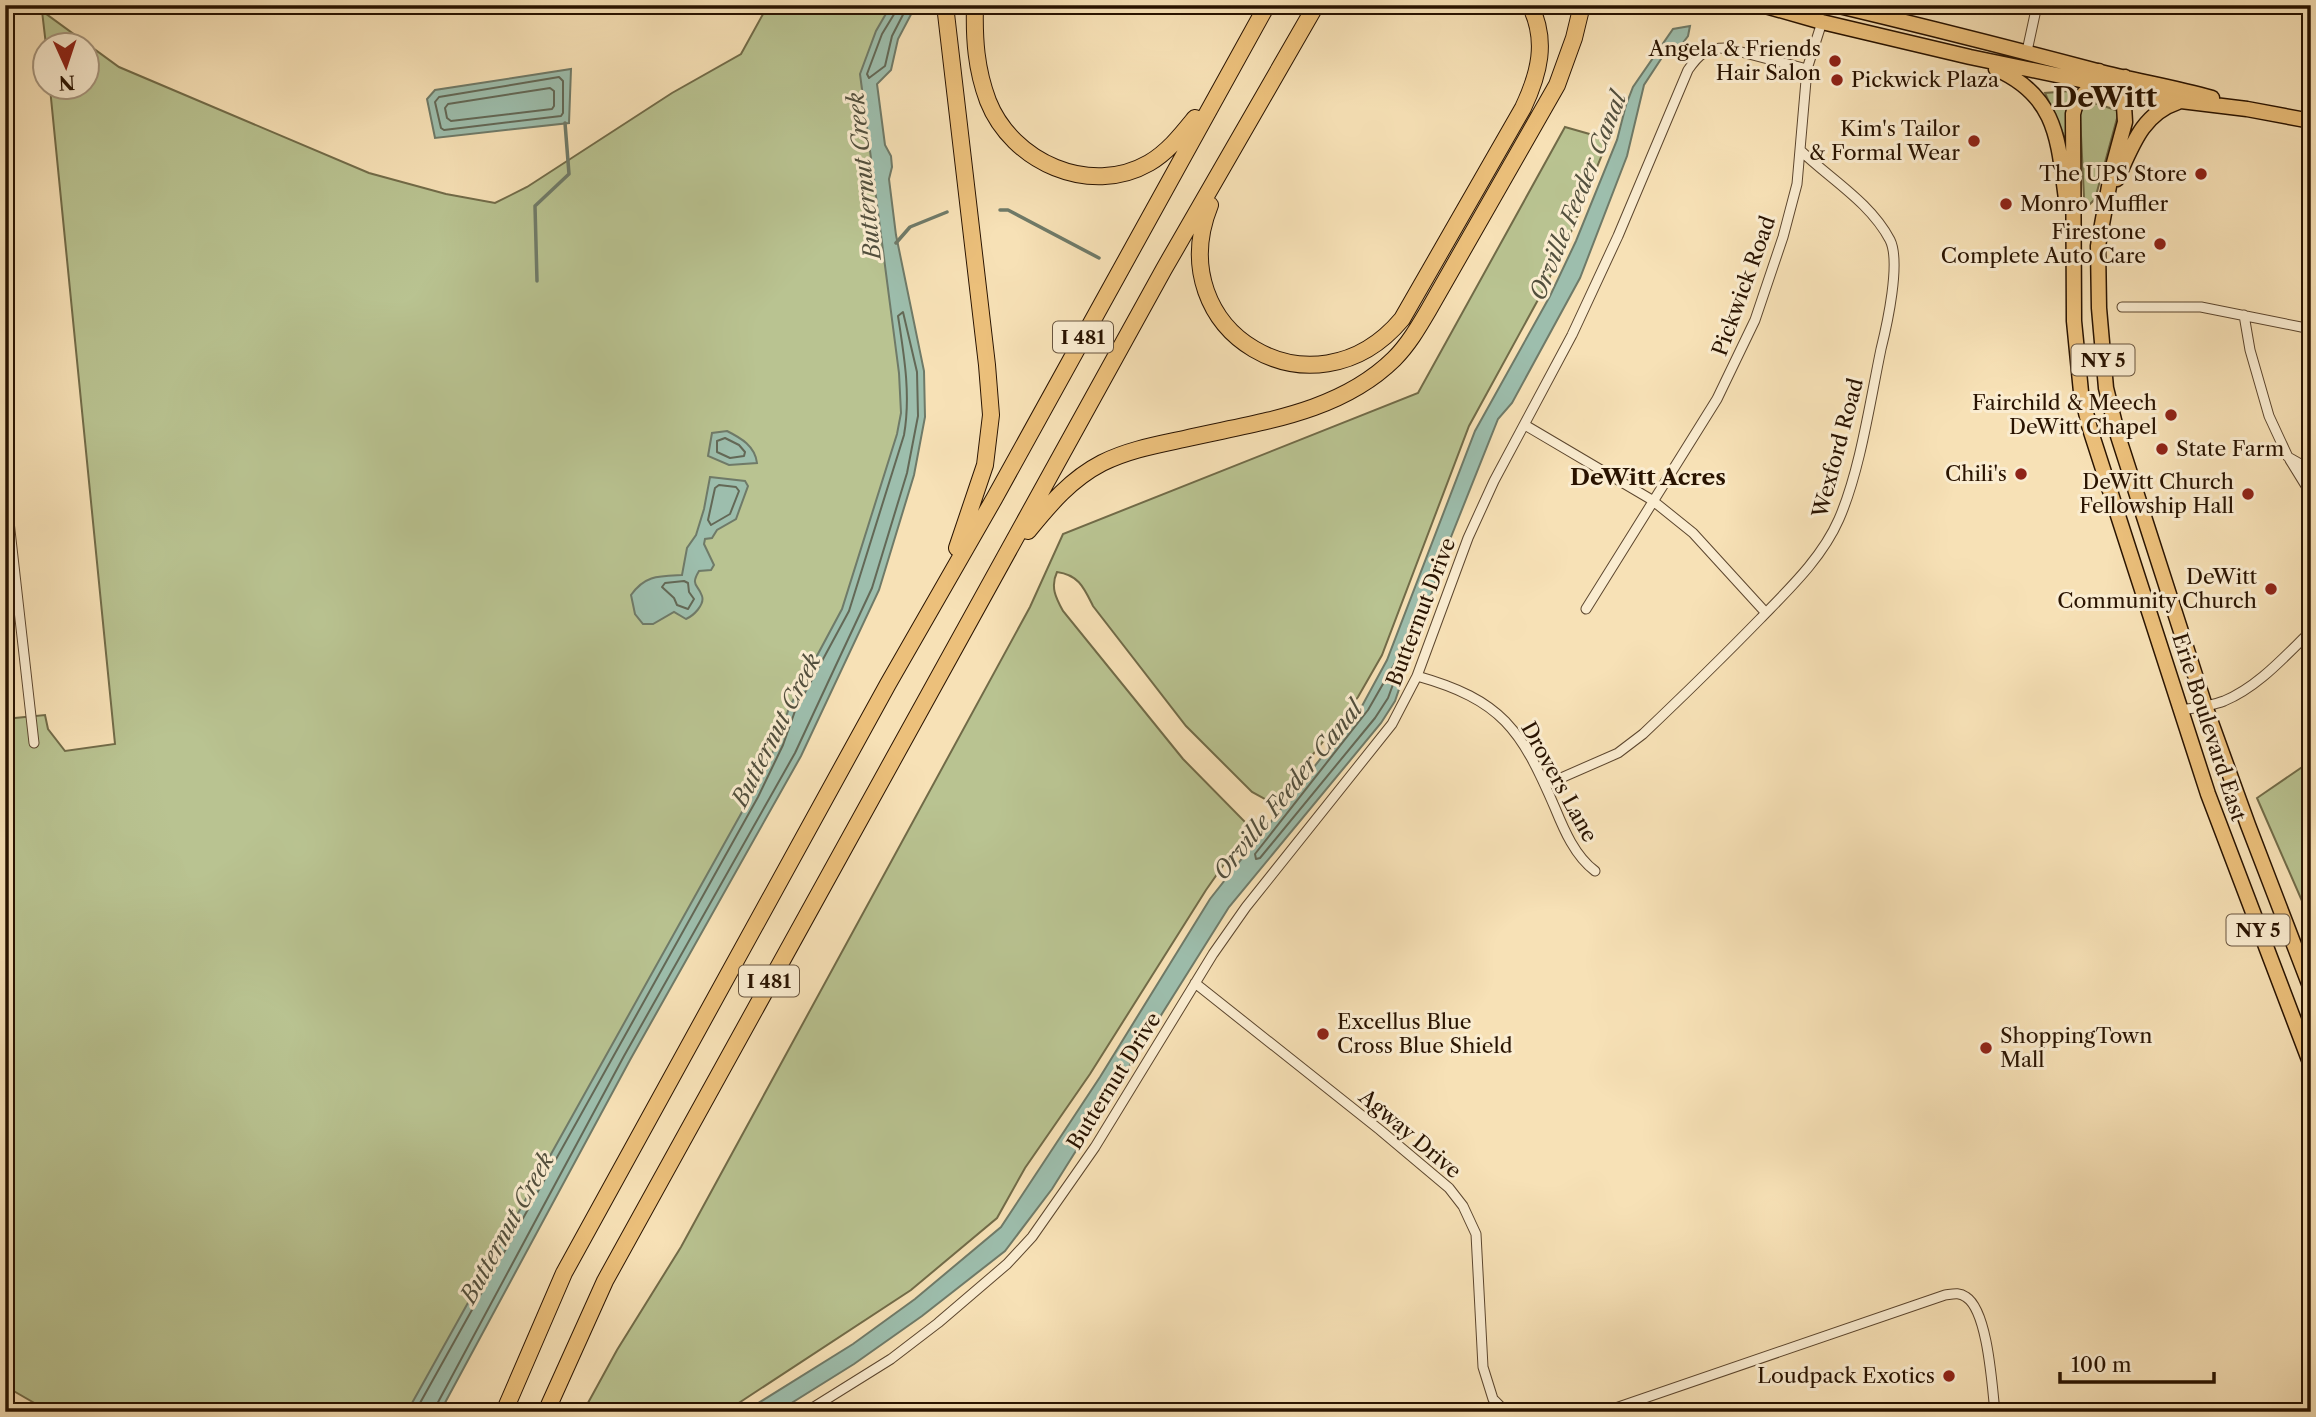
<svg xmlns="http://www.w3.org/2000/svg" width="2316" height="1417" viewBox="0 0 2316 1417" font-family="'Libre Caslon Text',serif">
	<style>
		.green { fill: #b9c391; stroke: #716b48; stroke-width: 2 }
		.water { fill: #9dbead; stroke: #6f7a68; stroke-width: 2 }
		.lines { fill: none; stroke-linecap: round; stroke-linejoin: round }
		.shore { stroke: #636856; stroke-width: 2 }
		.stream { stroke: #6f7a68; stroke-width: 3.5 }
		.street-casing { stroke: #5c462e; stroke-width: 11 }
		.primary-casing { stroke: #291300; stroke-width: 17 }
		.highway-casing { stroke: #291300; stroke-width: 18 }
		.street { stroke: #faecd0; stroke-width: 9 }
		.primary { stroke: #ecc07b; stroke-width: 14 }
		.highway { stroke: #ecc07b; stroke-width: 16 }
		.poi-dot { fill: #8f2418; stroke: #faecd0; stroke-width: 2.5 }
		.labels { text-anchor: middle; stroke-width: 6; stroke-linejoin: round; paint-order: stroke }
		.shield { fill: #faecd0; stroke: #68543e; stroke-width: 2 }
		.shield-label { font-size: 19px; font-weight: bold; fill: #291300 }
		.poi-label { font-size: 21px; fill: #291300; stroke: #faecd0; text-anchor: end }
		.street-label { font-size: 21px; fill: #291300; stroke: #faecd0 }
		.water-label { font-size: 23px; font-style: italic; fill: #524f3d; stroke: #faecd0 }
		.neighbourhood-label { font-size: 23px; font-weight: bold; fill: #291300; stroke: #faecd0 }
		.district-label { font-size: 28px; font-weight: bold; fill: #291300; stroke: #faecd0 }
	</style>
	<rect width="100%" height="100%" fill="#f7e1b6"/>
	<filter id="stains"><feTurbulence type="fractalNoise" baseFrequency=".00286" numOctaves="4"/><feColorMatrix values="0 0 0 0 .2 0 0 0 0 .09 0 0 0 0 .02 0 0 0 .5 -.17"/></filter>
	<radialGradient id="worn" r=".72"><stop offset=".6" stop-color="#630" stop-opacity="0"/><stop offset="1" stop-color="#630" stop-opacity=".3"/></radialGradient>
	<path class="green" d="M768 5H903L869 91 911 408 866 584 427 1412H50L5 1386V719L45 715 48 729 65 751 115 744 50 88H88V46L46 45 42 11 119 67 369 173 446 194 495 203 527 187 672 93 741 54Z
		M2070 91 2068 136H2064L2045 93Z
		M2085 100 2119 111 2095 199 2087 207 2084 197 2080 115Z
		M1565 127 1600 137 1607 142 1571 232 1545 287 1469 426 1382 655 1358 697 1274 804 1252 792 1186 726 1093 606C1084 588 1079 575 1057 572 1050 587 1056 598 1063 611L1183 759 1250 827 1206 890 1090 1074 1025 1168 997 1218 911 1290 725 1412H583L617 1350 681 1247 1030 607 1063 534 1418 393Z
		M2311 761V915L2309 917 2257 798Z"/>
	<path class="water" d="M891 5H916L898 39 891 70 877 84 885 145 891 156 892 167 889 179 896 235 924 371 925 417 914 475 879 590 801 756 630 1060 440 1412H407L752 794 777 743 789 708 842 609 897 434 901 413 899 373 860 74 876 31Z
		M1690 26 1688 36 1679 48 1663 56 1644 85 1627 156 1580 278 1512 403 1498 419 1449 542 1395 701 1381 723 1229 907 1052 1189 1005 1251 922 1316 854 1364 777 1412H744L853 1344 915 1299 1001 1227 1100 1077 1210 899 1362 706 1387 660 1475 431 1550 296 1576 241 1617 140 1626 105 1633 87 1673 29Z
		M571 69 569 123 435 138 427 99 435 90Z
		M727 431C741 438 755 446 757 463L729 465 708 456 712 433Z
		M710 477 745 481 748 486 736 519 717 530 712 538 705 539 704 544 714 565 711 570 699 571C690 586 698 584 702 596 705 605 693 616 686 619L674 612 653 624H643L635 614 631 595C645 575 659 576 682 575L687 548 696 535 704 509Z"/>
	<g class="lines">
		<path class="shore" d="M897 5 896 11 882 34 867 74 869 78 885 66 892 36 908 5
			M559 77 563 81V113L561 116 444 130 441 128 435 102 439 97Z
			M550 88 554 91V106L552 109 451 121 447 118 445 108 448 104Z
			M725 438 739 445 745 452 744 456 730 458 717 452V441Z
			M719 485 736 487 739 491 730 514 711 525 708 520 715 488Z
			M684 581 688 583 689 592 694 599 688 609 677 605 674 598 662 587 665 583Z
			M1395 663 1399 668 1388 698 1375 718 1260 858 1256 859 1255 854 1368 710Z
			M415 1412 758 797 783 745 795 711 849 611 904 435C911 395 904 355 898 316L903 312 917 372 918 416 907 473 872 588 795 753 624 1056 436 1406 435 1412"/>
		<path class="stream" d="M1000 210H1008L1099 258
			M896 243 910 227 947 212
			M537 281 535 206 569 174 565 123
			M5 1386 10 1405 29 1412"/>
		<g class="street-casing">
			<path id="street" d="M2027 51 2037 5
				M2122 307H2201L2311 329
				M2244 315 2250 350 2269 416 2288 457 2311 470
				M1525 425 1652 500 1693 533 1766 613
				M2290 460 2311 494
				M5 486 34 743
				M1586 609 1717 399 1755 320 1783 237 1797 184 1807 69 1822 22
				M1417 676C1502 700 1521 729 1555 808 1564 830 1575 856 1595 871
				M2181 710C2195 708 2211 706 2224 701 2258 687 2285 656 2311 631
				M1545 785 1618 753 1643 734C1683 696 1722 658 1760 619 1789 589 1822 558 1839 519 1860 471 1870 402 1881 349 1887 325 1901 262 1890 240 1870 202 1830 179 1800 150
				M1195 983 1380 1130 1449 1188 1463 1206 1476 1234 1483 1367 1493 1399 1506 1412
				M806 1412 891 1359 938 1323 1007 1264 1032 1237 1095 1147 1213 954 1246 907 1392 724 1417 676 1468 538 1494 481 1572 335 1618 236 1688 70C1699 54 1706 48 1726 48L1807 69
				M1604 1412 1945 1295C1953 1294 1959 1292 1966 1297 1988 1311 1992 1386 1995 1412"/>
		</g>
		<g class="primary-casing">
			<path id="primary" d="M1762 5 1822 22 1970 57 2181 101 2247 109 2311 121
				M1835 5C1923 26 2010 48 2097 71 2135 81 2174 87 2212 98
				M1996 69C2060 97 2058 145 2067 206
				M2099 71C2093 89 2076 96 2073 114L2074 321 2081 392 2090 429 2208 794 2311 1065
				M2125 77 2123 89 2125 122 2112 170 2098 246 2099 308 2106 388 2118 436 2205 706 2248 825 2311 989
				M2117 179C2132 146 2142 114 2178 102"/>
		</g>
		<g class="highway-casing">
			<path id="highway" d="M945 5 987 365 991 415 985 465 957 548
				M975 5C974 39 976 69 988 101 1012 162 1090 197 1149 163 1168 152 1182 134 1195 118
				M1210 205C1159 332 1314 424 1402 319L1523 108C1539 74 1548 41 1530 5
				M1028 531C1050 504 1071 479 1102 463 1128 450 1156 445 1184 439 1257 422 1338 414 1394 359 1408 345 1418 328 1428 311L1557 85 1574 38 1582 5
				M504 1412 564 1273 888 684 994 499 1267 5
				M546 1412 605 1281 1164 269 1316 5"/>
		</g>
		<use href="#street" class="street"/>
		<use href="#primary" class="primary"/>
		<use href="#highway" class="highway"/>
	</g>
	<g class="poi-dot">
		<circle cx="1835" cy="61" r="7"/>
		<circle cx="1837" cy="80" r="7"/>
		<circle cx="1974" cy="141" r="7"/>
		<circle cx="2201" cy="174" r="7"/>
		<circle cx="2006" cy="204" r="7"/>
		<circle cx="2160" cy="244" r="7"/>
		<circle cx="2171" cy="415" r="7"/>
		<circle cx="2162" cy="449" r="7"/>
		<circle cx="2021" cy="474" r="7"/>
		<circle cx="2248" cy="494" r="7"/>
		<circle cx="2271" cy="589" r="7"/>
		<circle cx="1323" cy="1034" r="7"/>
		<circle cx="1986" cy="1048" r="7"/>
		<circle cx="1949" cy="1376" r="7"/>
	</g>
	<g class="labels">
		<g class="shield">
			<rect x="1053" y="321.5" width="60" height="31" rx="5"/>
			<rect x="2071.5" y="344.5" width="63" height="31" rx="5"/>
			<rect x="2226.5" y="914.5" width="63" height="31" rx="5"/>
			<rect x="739" y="965.5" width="60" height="31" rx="5"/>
		</g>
		<g class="shield-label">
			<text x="1083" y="344">I 481</text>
			<text x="2103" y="367">NY 5</text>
			<text x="2258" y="937">NY 5</text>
			<text x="769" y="988">I 481</text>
		</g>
		<g class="poi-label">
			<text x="1821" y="56">Angela &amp; Friends<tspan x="1821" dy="24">Hair Salon</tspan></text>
			<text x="1851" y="87" text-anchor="start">Pickwick Plaza</text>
			<text x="1960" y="136">Kim's Tailor<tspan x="1960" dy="24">&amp; Formal Wear</tspan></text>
			<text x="2187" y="181">The UPS Store</text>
			<text x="2020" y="211" text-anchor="start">Monro Muffler</text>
			<text x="2146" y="239">Firestone<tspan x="2146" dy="24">Complete Auto Care</tspan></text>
			<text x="2157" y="410">Fairchild &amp; Meech<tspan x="2157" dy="24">DeWitt Chapel</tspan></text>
			<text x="2176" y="456" text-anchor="start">State Farm</text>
			<text x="2007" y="481">Chili's</text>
			<text x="2234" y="489">DeWitt Church<tspan x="2234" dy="24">Fellowship Hall</tspan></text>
			<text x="2257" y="584">DeWitt<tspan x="2257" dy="24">Community Church</tspan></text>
			<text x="1337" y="1029" text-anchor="start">Excellus Blue<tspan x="1337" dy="24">Cross Blue Shield</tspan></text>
			<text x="2000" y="1043" text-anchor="start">ShoppingTown<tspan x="2000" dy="24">Mall</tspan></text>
			<text x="1935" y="1383">Loudpack Exotics</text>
		</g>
		<g class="street-label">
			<text transform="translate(1744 286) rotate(-70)" y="7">Pickwick Road</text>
			<text transform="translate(1838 448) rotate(-75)" y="7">Wexford Road</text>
			<text transform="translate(1421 612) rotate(-69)" y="7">Butternut Drive</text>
			<text transform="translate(2209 727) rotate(72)" y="7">Erie Boulevard East</text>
			<text transform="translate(1559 782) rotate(61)" y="7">Drovers Lane</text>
			<text transform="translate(1114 1081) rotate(-58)" y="7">Butternut Drive</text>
			<text transform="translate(1410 1134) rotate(40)" y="7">Agway Drive</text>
		</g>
		<g class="water-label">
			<text transform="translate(864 176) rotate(-96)" y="8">Butternut Creek</text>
			<text transform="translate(1578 196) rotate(-68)" y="8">Orville Feeder Canal</text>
			<text transform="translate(776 730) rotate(-63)" y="8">Butternut Creek</text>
			<text transform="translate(1288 790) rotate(-51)" y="8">Orville Feeder Canal</text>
			<text transform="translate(507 1228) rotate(-61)" y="8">Butternut Creek</text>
		</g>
		<g class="neighbourhood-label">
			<text x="1648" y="485">DeWitt Acres</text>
		</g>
		<g class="district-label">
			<text x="2105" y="107">DeWitt</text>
		</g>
	</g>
	<rect width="2316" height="1417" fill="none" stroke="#f7e1b6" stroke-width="28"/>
	<rect x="7" y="7" width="2302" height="1403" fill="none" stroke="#291300" stroke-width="3.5"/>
	<rect x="14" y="14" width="2288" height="1389" fill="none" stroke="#291300" stroke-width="2"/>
	<g transform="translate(66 66) rotate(177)"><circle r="33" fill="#faecd0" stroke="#a6957d" stroke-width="2"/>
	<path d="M0-5L12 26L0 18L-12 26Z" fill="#8f2418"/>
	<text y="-10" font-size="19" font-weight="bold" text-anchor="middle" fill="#291300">N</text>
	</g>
	<path d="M2060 1372v10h154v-10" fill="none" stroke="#291300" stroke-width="3.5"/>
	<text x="2071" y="1372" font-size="21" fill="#291300" stroke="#faecd0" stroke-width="5" paint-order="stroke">100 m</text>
	<rect width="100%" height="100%" filter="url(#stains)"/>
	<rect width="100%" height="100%" fill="url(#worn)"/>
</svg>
